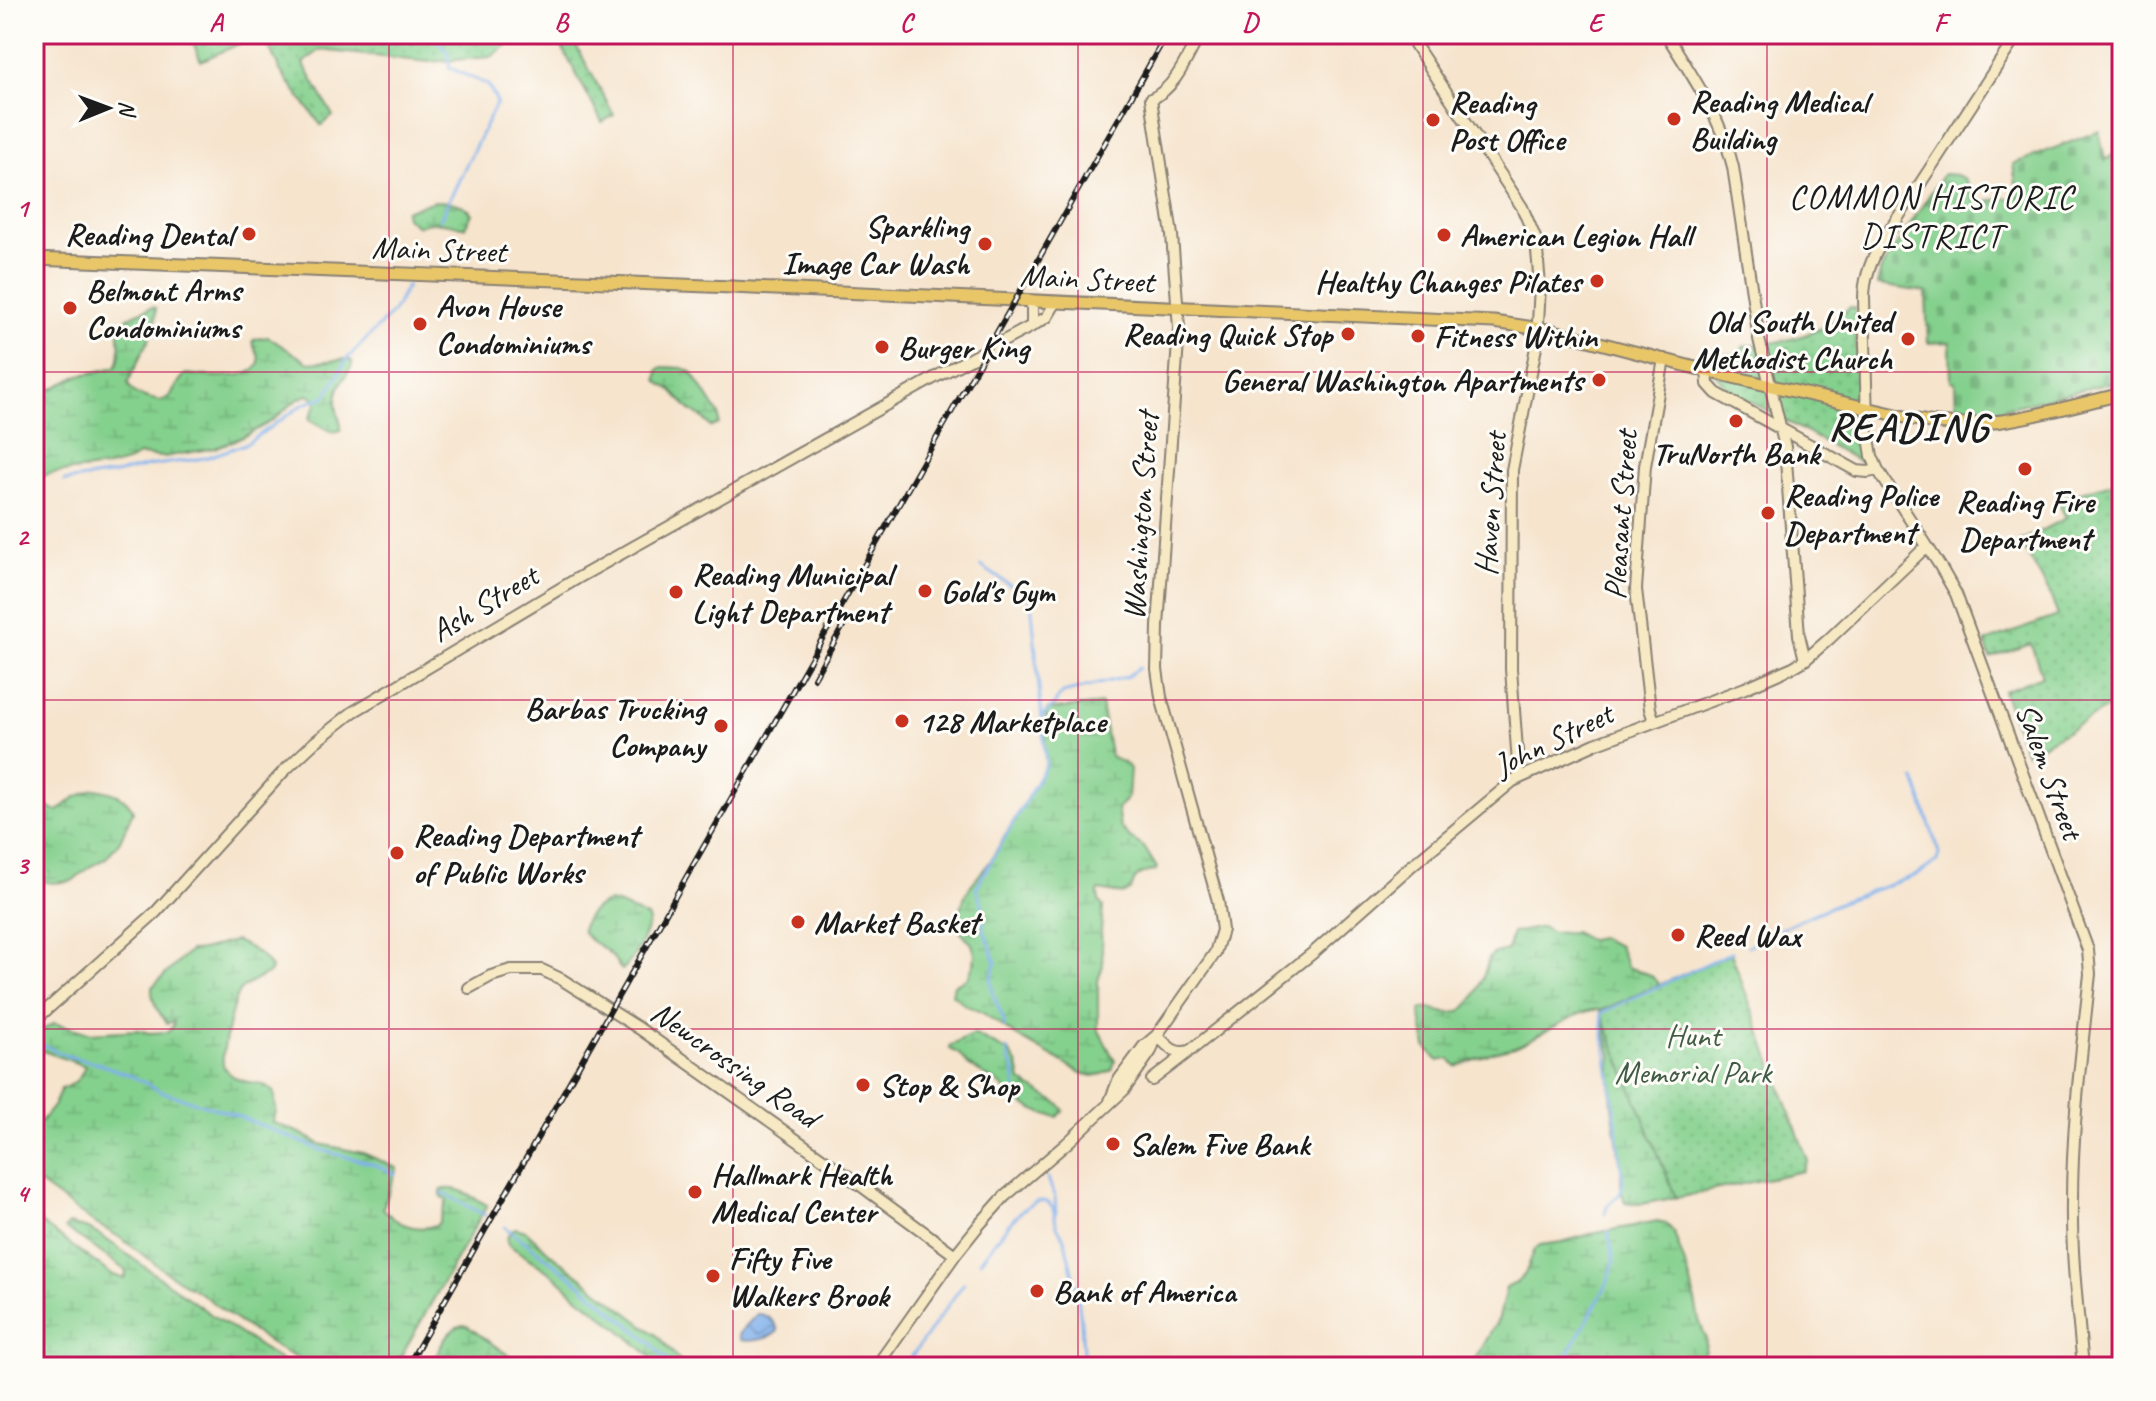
<svg xmlns="http://www.w3.org/2000/svg" width="2156" height="1401" viewBox="0 0 2156 1401" font-family="Caveat,sans-serif">
	<style>
		.wetland { fill: url(#wetland-marsh); stroke: #507654; stroke-width: 2 }
		.cemetery { fill: url(#cemetery-stones); stroke: #507654; stroke-width: 2 }
		.park { fill: url(#park-dots); stroke: #507654; stroke-width: 2 }
		.water { fill: url(#water-waves); stroke: #4e6684; stroke-width: 2 }
		.lines { fill: none; stroke-linecap: round; stroke-linejoin: round }
		.stream { stroke: #80b0eb; stroke-width: 3 }
		.secondary-casing { stroke: #898074; stroke-width: 14 }
		.primary-casing { stroke: #898074; stroke-width: 15 }
		.secondary { stroke: #f6e9c3; stroke-width: 10 }
		.primary { stroke: #e9c769; stroke-width: 11 }
		.rail-casing { stroke: #1c1c1c; stroke-width: 6 }
		.rail { stroke: #fdfcf7; stroke-width: 3; stroke-dasharray: 9; stroke-linecap: butt }
		.grid { fill: none; stroke: #c2185b; stroke-width: 2; stroke-opacity: 0.55 }
		.poi-dot { fill: #c8321e; stroke: #fdfcf7; stroke-width: 3 }
		.labels { text-anchor: middle; stroke-width: 6; stroke-linejoin: round; paint-order: stroke }
		.poi-label { font-size: 32px; font-weight: bold; fill: #1c1c1c; stroke: #fdfcf7; text-anchor: start }
		.street-label { font-size: 32px; fill: #1c1c1c; stroke: #fdfcf7 }
		.park-label { font-size: 32px; fill: #405b44; stroke: #fdfcf7 }
		.neighbourhood-label { font-size: 34px; letter-spacing: 2px; fill: #1c1c1c; stroke: #fdfcf7 }
		.district-label { font-size: 40px; font-weight: bold; letter-spacing: 2px; fill: #1c1c1c; stroke: #fdfcf7 }
		.neatline { fill: none; stroke: #c2185b; stroke-width: 3 }
		.grid-label { font-size: 26px; text-anchor: middle; font-weight: bold; fill: #c2185b }
	</style>
	<defs>
		<pattern id="wetland-marsh" width="20" height="14" patternUnits="userSpaceOnUse" patternTransform="scale(2)"><rect width="20" height="14" fill="#84d08d"/><path d="M1 5h8M5 5V1M11 12h8M15 12V8" fill="none" stroke="#71b279"/></pattern>
		<pattern id="cemetery-stones" width="16" height="16" patternUnits="userSpaceOnUse" patternTransform="scale(2)"><rect width="16" height="16" fill="#84d08d"/><path d="M2 7V4a2 2 0 0 1 4 0v3zM10 15v-3a2 2 0 0 1 4 0v3z" fill="#71b279"/></pattern>
		<pattern id="park-dots" width="8" height="8" patternUnits="userSpaceOnUse" patternTransform="scale(2)"><rect width="8" height="8" fill="#84d08d"/><path d="M2 2h.1M6 6h.1" fill="none" stroke="#71b279" stroke-width="1.8" stroke-linecap="round"/></pattern>
		<pattern id="water-waves" width="16" height="10" patternUnits="userSpaceOnUse" patternTransform="scale(2)"><rect width="16" height="10" fill="#80b0eb"/><path d="M0 5q4-4 8 0t8 0" fill="none" stroke="#688ebe"/></pattern>
	</defs>
	<rect width="100%" height="100%" fill="#fdfcf7"/>
	<filter id="ink" filterUnits="userSpaceOnUse"><feTurbulence type="fractalNoise" baseFrequency=".0125" numOctaves="2"/><feDisplacementMap in="SourceGraphic" scale="16" xChannelSelector="R" yChannelSelector="G"/><feConvolveMatrix kernelMatrix="1 2 1 2 8 2 1 2 1" color-interpolation-filters="sRGB"/></filter>
	<filter id="wash" filterUnits="userSpaceOnUse"><feTurbulence type="fractalNoise" baseFrequency=".006" numOctaves="4" result="noise"/><feDisplacementMap in="SourceGraphic" scale="32" xChannelSelector="R" yChannelSelector="G"/><feGaussianBlur stdDeviation="1.8" result="paint"/><feColorMatrix in="noise" values="0 0 0 0 0 0 0 0 0 0 0 0 0 0 0 0 0 1.4 0 .05"/><feComposite in="paint" operator="in"/></filter>
	<g filter="url(#wash)">
		<rect width="100%" height="100%" fill="#f6e4cd"/>
		<path class="wetland" d="M434 201C447 201 465 202 472 214L465 227H462C447 223 432 220 418 226L406 217 405 211Z
			M152 307 156 308 155 324 150 337 128 382C131 397 147 397 160 401 175 398 175 382 186 374 199 376 259 382 259 361 260 356 254 347 252 342L255 339 268 337 309 363 346 359 352 361V366C343 380 333 392 337 410 338 418 342 422 341 430L333 433 309 419 317 403 313 397 307 395 298 399 272 421 243 437 215 448 164 457 139 455 127 462 108 467 53 473 34 478V428L45 403 46 392 78 376 116 367C124 353 116 337 120 323L135 314Z
			M662 367 682 368 692 372 719 415V424L711 427 703 418 691 411 670 389 661 384 657 380 658 370Z
			M1101 704 1110 755C1115 762 1126 760 1130 769L1128 797 1117 809 1120 827 1130 838 1144 847 1157 868 1155 871C1125 874 1140 887 1125 893 1119 895 1107 891 1099 890L1098 893 1099 901 1103 907 1101 931 1103 965 1098 981V1029L1115 1061 1112 1070 1103 1074 1093 1076 1081 1073 1016 1036 983 1013 965 1005 952 994 954 985 968 977 974 964 975 954 972 944 961 932 960 927V910L965 896 971 885 989 863 1046 766 1044 727 1047 710Z
			M94 789C110 791 126 795 133 811L120 841 106 858 91 866 72 881 53 883 34 880V792L52 810 58 811 74 798Z
			M608 902 615 903 647 917 649 921C646 935 634 960 622 970 616 964 615 958 609 953 600 944 588 942 582 930 584 917 595 906 608 902Z
			M1542 927 1552 933 1573 932 1589 940 1600 938 1619 946 1627 967 1650 975 1658 982 1677 1194 1673 1198 1641 1204 1625 1202 1621 1190V1167L1612 1106 1610 1076 1611 1055 1600 1010C1582 1006 1537 1039 1515 1047 1507 1049 1499 1050 1491 1053 1479 1057 1468 1062 1456 1066L1449 1059 1438 1061 1426 1047 1420 1010C1432 1005 1439 1014 1451 1013 1474 1013 1484 976 1489 958L1493 954 1507 950 1512 933Z
			M235 941C249 946 264 956 271 968L270 972C261 979 246 982 239 992 233 1000 221 1054 223 1064 224 1067 227 1072 230 1074 243 1086 262 1079 274 1092L276 1112 272 1122 300 1133 320 1144 363 1153 397 1168 383 1208C396 1225 419 1233 438 1224L447 1201 441 1195V1190C459 1185 471 1197 487 1205L395 1367H314L281 1350 236 1320 200 1293 176 1279 119 1237 91 1221 34 1180V1130L54 1105 61 1089C75 1084 80 1079 85 1066L35 1048 34 1035 54 1023 90 1033 139 1030 149 1033 168 1032 173 1026 174 1021 167 1023C158 1012 151 1001 152 987L190 951C206 952 219 943 235 941Z
			M973 1034 1009 1052 1018 1065 1021 1081 1060 1105 1064 1110 1058 1117C1038 1114 1012 1101 1001 1085L968 1065 959 1054 950 1049V1046Z
			M34 1218 111 1274 124 1279 126 1274 125 1270 82 1239 65 1229 69 1224 88 1229 103 1237 216 1318 291 1367H34Z
			M1658 1221 1668 1225 1674 1233 1691 1282 1699 1320 1706 1339 1705 1351 1697 1360 1694 1367H1579L1584 1356 1582 1351C1572 1350 1567 1360 1562 1367H1468L1478 1355 1499 1318 1506 1288 1516 1283 1525 1274 1535 1249 1540 1245 1562 1242 1591 1234Z
			M515 1228 526 1231 551 1254 659 1337 685 1367H657L648 1354 618 1328 573 1293 556 1277 509 1245 507 1242 508 1235Z
			M463 1325 467 1326 525 1367H431C438 1353 446 1328 463 1325Z"/>
		<path class="cemetery" d="M2099 131 2105 160 2122 149V380L1994 411 1956 413 1955 382 1951 381 1950 342 1928 343 1926 292 1877 285 1881 269 1943 174 1957 175 1965 179 1975 202 2018 197 2013 164Z"/>
		<path class="park" d="M207 34H522L491 57 428 62 320 50 303 63 333 116 321 125 281 72 266 41 258 43 254 37 201 61 191 38Z
			M555 34H570L614 115 602 122Z
			M1850 307 1855 308 1858 426 1862 463 1728 389 1699 355 1735 354 1740 352 1744 346C1783 343 1822 336 1850 307Z
			M2122 480V700L2026 754 2003 691 2042 676 2031 644 1990 658 1985 642 2058 616 2049 592 2020 541 2066 518 2057 499Z
			M1731 953 1808 1161 1803 1171 1676 1198 1600 1011Z"/>
		<path class="water" d="M757 1314C765 1313 777 1323 778 1331 770 1339 752 1342 741 1340L739 1336 741 1331Z"/>
		<g class="lines">
			<path class="stream" d="M432 34 447 52 450 68 488 85 497 102 440 219
				M64 481 116 474 148 466 205 458 246 444 304 404 326 396 347 359 393 312 407 286
				M981 566 1031 599 1046 765 976 888 984 910 983 927 996 962 991 980 993 994 1004 1020V1027
				M1043 715C1055 708 1054 702 1063 693L1126 677 1139 668
				M1748 946 1793 923 1846 900 1917 875 1937 861 1939 853 1915 780
				M34 1041 68 1056 97 1063 132 1076 160 1091 233 1114 321 1150 373 1164 395 1174
				M1007 1049 1009 1060 1014 1067 1016 1094
				M1048 1178 1055 1198 1056 1213
				M443 1193 485 1215
				M1605 1213 1607 1206 1620 1194 1623 1183 1617 1129 1601 1013 1732 952
				M505 1227 573 1278 650 1342 673 1367
				M980 1261C993 1246 1020 1203 1040 1201 1054 1200 1054 1214 1056 1223 1058 1231 1065 1237 1066 1245 1069 1261 1074 1277 1077 1293 1082 1317 1082 1343 1084 1367
				M904 1367 964 1283
				M1561 1367 1607 1284 1614 1262 1608 1231"/>
		</g>
	</g>
	<g filter="url(#ink)">
		<g class="lines">
			<g class="secondary-casing">
				<path id="secondary" d="M1408 34 1522 207 1536 240 1540 285 1537 342 1512 470 1511 669 1519 777
					M1666 34C1692 75 1722 119 1733 167L1759 339 1785 447 1799 635 1805 660
					M2018 34 1882 242C1871 260 1864 277 1864 298L1867 425 1872 456 1878 470 1940 566 1956 594 2088 950 2090 974C2082 1049 2072 1125 2072 1201 2071 1256 2078 1312 2083 1367
					M1032 326V301
					M1707 371 1708 384 1716 393 1857 471 1868 472 1878 470
					M1654 721 1650 709 1636 589 1645 466 1664 359
					M469 988 491 976 511 970H542L561 979 640 1029 856 1182 955 1255
					M34 1021 156 912 284 771 315 742 353 712 578 578 941 374 1032 326 1047 317 1056 302
					M1157 1035C1167 1046 1176 1057 1191 1050L1314 952 1410 867 1513 781 1595 744 1745 688 1793 667 1805 660 1829 639 1927 546
					M1152 1080 1187 1053
					M1110 1101 1118 1081 1144 1046 1157 1035 1215 953 1222 930 1218 901 1161 697 1157 669 1158 626 1179 328 1172 235 1151 99C1176 88 1187 57 1200 34
					M876 1367 955 1255 979 1225 1004 1197 1066 1144 1124 1090 1151 1051 1156 1037"/>
			</g>
			<g class="primary-casing">
				<path id="primary" d="M34 259 732 287 1494 322 1554 331 1707 371 1918 420C1987 434 2055 409 2122 394"/>
			</g>
			<use href="#secondary" class="secondary"/>
			<use href="#primary" class="primary"/>
			<g class="rail-casing">
				<path id="rail" d="M814 678 847 619
					M407 1367 1167 34"/>
			</g>
			<use href="#rail" class="rail"/>
		</g>
	</g>
	<path class="grid" d="M389 34V1367M733 34V1367M1078 34V1367M1423 34V1367M1767 34V1367M34 372H2122M34 700H2122M34 1029H2122"/>
	<g class="poi-dot">
		<circle cx="1674" cy="119" r="8"/>
		<circle cx="1433" cy="120" r="8"/>
		<circle cx="249" cy="234" r="8"/>
		<circle cx="1444" cy="235" r="8"/>
		<circle cx="985" cy="244" r="8"/>
		<circle cx="1597" cy="281" r="8"/>
		<circle cx="70" cy="308" r="8"/>
		<circle cx="420" cy="324" r="8"/>
		<circle cx="1348" cy="334" r="8"/>
		<circle cx="1418" cy="336" r="8"/>
		<circle cx="1908" cy="339" r="8"/>
		<circle cx="882" cy="347" r="8"/>
		<circle cx="1599" cy="380" r="8"/>
		<circle cx="1736" cy="421" r="8"/>
		<circle cx="2025" cy="469" r="8"/>
		<circle cx="1768" cy="513" r="8"/>
		<circle cx="925" cy="591" r="8"/>
		<circle cx="676" cy="592" r="8"/>
		<circle cx="902" cy="721" r="8"/>
		<circle cx="721" cy="726" r="8"/>
		<circle cx="397" cy="853" r="8"/>
		<circle cx="798" cy="922" r="8"/>
		<circle cx="1678" cy="935" r="8"/>
		<circle cx="863" cy="1085" r="8"/>
		<circle cx="1113" cy="1144" r="8"/>
		<circle cx="695" cy="1192" r="8"/>
		<circle cx="713" cy="1276" r="8"/>
		<circle cx="1037" cy="1291" r="8"/>
	</g>
	<g class="labels">
		<g class="poi-label">
			<text x="1690" y="112">Reading Medical<tspan x="1690" dy="37">Building</tspan></text>
			<text x="1449" y="113">Reading<tspan x="1449" dy="37">Post Office</tspan></text>
			<text x="969" y="237" text-anchor="end">Sparkling<tspan x="969" dy="37">Image Car Wash</tspan></text>
			<text x="233" y="245" text-anchor="end">Reading Dental</text>
			<text x="1460" y="246">American Legion Hall</text>
			<text x="1581" y="292" text-anchor="end">Healthy Changes Pilates</text>
			<text x="86" y="301">Belmont Arms<tspan x="86" dy="37">Condominiums</tspan></text>
			<text x="436" y="317">Avon House<tspan x="436" dy="37">Condominiums</tspan></text>
			<text x="1892" y="332" text-anchor="end">Old South United<tspan x="1892" dy="37">Methodist Church</tspan></text>
			<text x="1332" y="345" text-anchor="end">Reading Quick Stop</text>
			<text x="1434" y="347">Fitness Within</text>
			<text x="898" y="358">Burger King</text>
			<text x="1583" y="391" text-anchor="end">General Washington Apartments</text>
			<text x="1736" y="464" text-anchor="middle">TruNorth Bank</text>
			<text x="1784" y="506">Reading Police<tspan x="1784" dy="37">Department</tspan></text>
			<text x="2025" y="512" text-anchor="middle">Reading Fire<tspan x="2025" dy="37">Department</tspan></text>
			<text x="692" y="585">Reading Municipal<tspan x="692" dy="37">Light Department</tspan></text>
			<text x="941" y="602">Gold's Gym</text>
			<text x="705" y="719" text-anchor="end">Barbas Trucking<tspan x="705" dy="37">Company</tspan></text>
			<text x="918" y="732">128 Marketplace</text>
			<text x="413" y="846">Reading Department<tspan x="413" dy="37">of Public Works</tspan></text>
			<text x="814" y="933">Market Basket</text>
			<text x="1694" y="946">Reed Wax</text>
			<text x="879" y="1096">Stop &amp; Shop</text>
			<text x="1129" y="1155">Salem Five Bank</text>
			<text x="711" y="1185">Hallmark Health<tspan x="711" dy="37">Medical Center</tspan></text>
			<text x="729" y="1269">Fifty Five<tspan x="729" dy="37">Walkers Brook</tspan></text>
			<text x="1053" y="1302">Bank of America</text>
		</g>
		<g class="street-label">
			<text transform="translate(439 249) rotate(2)" y="11">Main Street</text>
			<text transform="translate(1087 278) rotate(3)" y="11">Main Street</text>
			<text transform="translate(1490 504) rotate(-86)" y="11">Haven Street</text>
			<text transform="translate(1620 515) rotate(-86)" y="11">Pleasant Street</text>
			<text transform="translate(1140 516) rotate(-86)" y="11">Washington Street</text>
			<text transform="translate(484 603) rotate(-31)" y="11">Ash Street</text>
			<text transform="translate(1553 739) rotate(-26)" y="11">John Street</text>
			<text transform="translate(2050 771) rotate(70)" y="11">Salem Street</text>
			<text transform="translate(735 1064) rotate(35)" y="11">Newcrossing Road</text>
		</g>
		<g class="park-label">
			<text x="1693" y="1046">Hunt<tspan x="1693" dy="37">Memorial Park</tspan></text>
		</g>
		<g class="neighbourhood-label">
			<text x="1932" y="208">COMMON HISTORIC<tspan x="1932" dy="39">DISTRICT</tspan></text>
		</g>
		<g class="district-label">
			<text x="1909" y="440">READING</text>
		</g>
	</g>
	<rect width="2156" height="1401" fill="none" stroke="#fdfcf7" stroke-width="88"/>
	<g transform="translate(108 108) rotate(89)" stroke="#fdfcf7" stroke-width="6" paint-order="stroke">
	<path d="M0-6L14 30L0 20L-14 30Z" fill="#1c1c1c"/>
	<text y="-12" font-size="22" font-weight="bold" text-anchor="middle" fill="#1c1c1c">N</text>
	</g>
	<rect x="44" y="44" width="2068" height="1313" class="neatline"/>
	<g class="grid-label">
		<text x="216" y="31">A</text>
		<text x="561" y="31">B</text>
		<text x="906" y="31">C</text>
		<text x="1250" y="31">D</text>
		<text x="1595" y="31">E</text>
		<text x="1940" y="31">F</text>
		<text x="22" y="217">1</text>
		<text x="22" y="545">2</text>
		<text x="22" y="874">3</text>
		<text x="22" y="1202">4</text>
	</g>
</svg>
